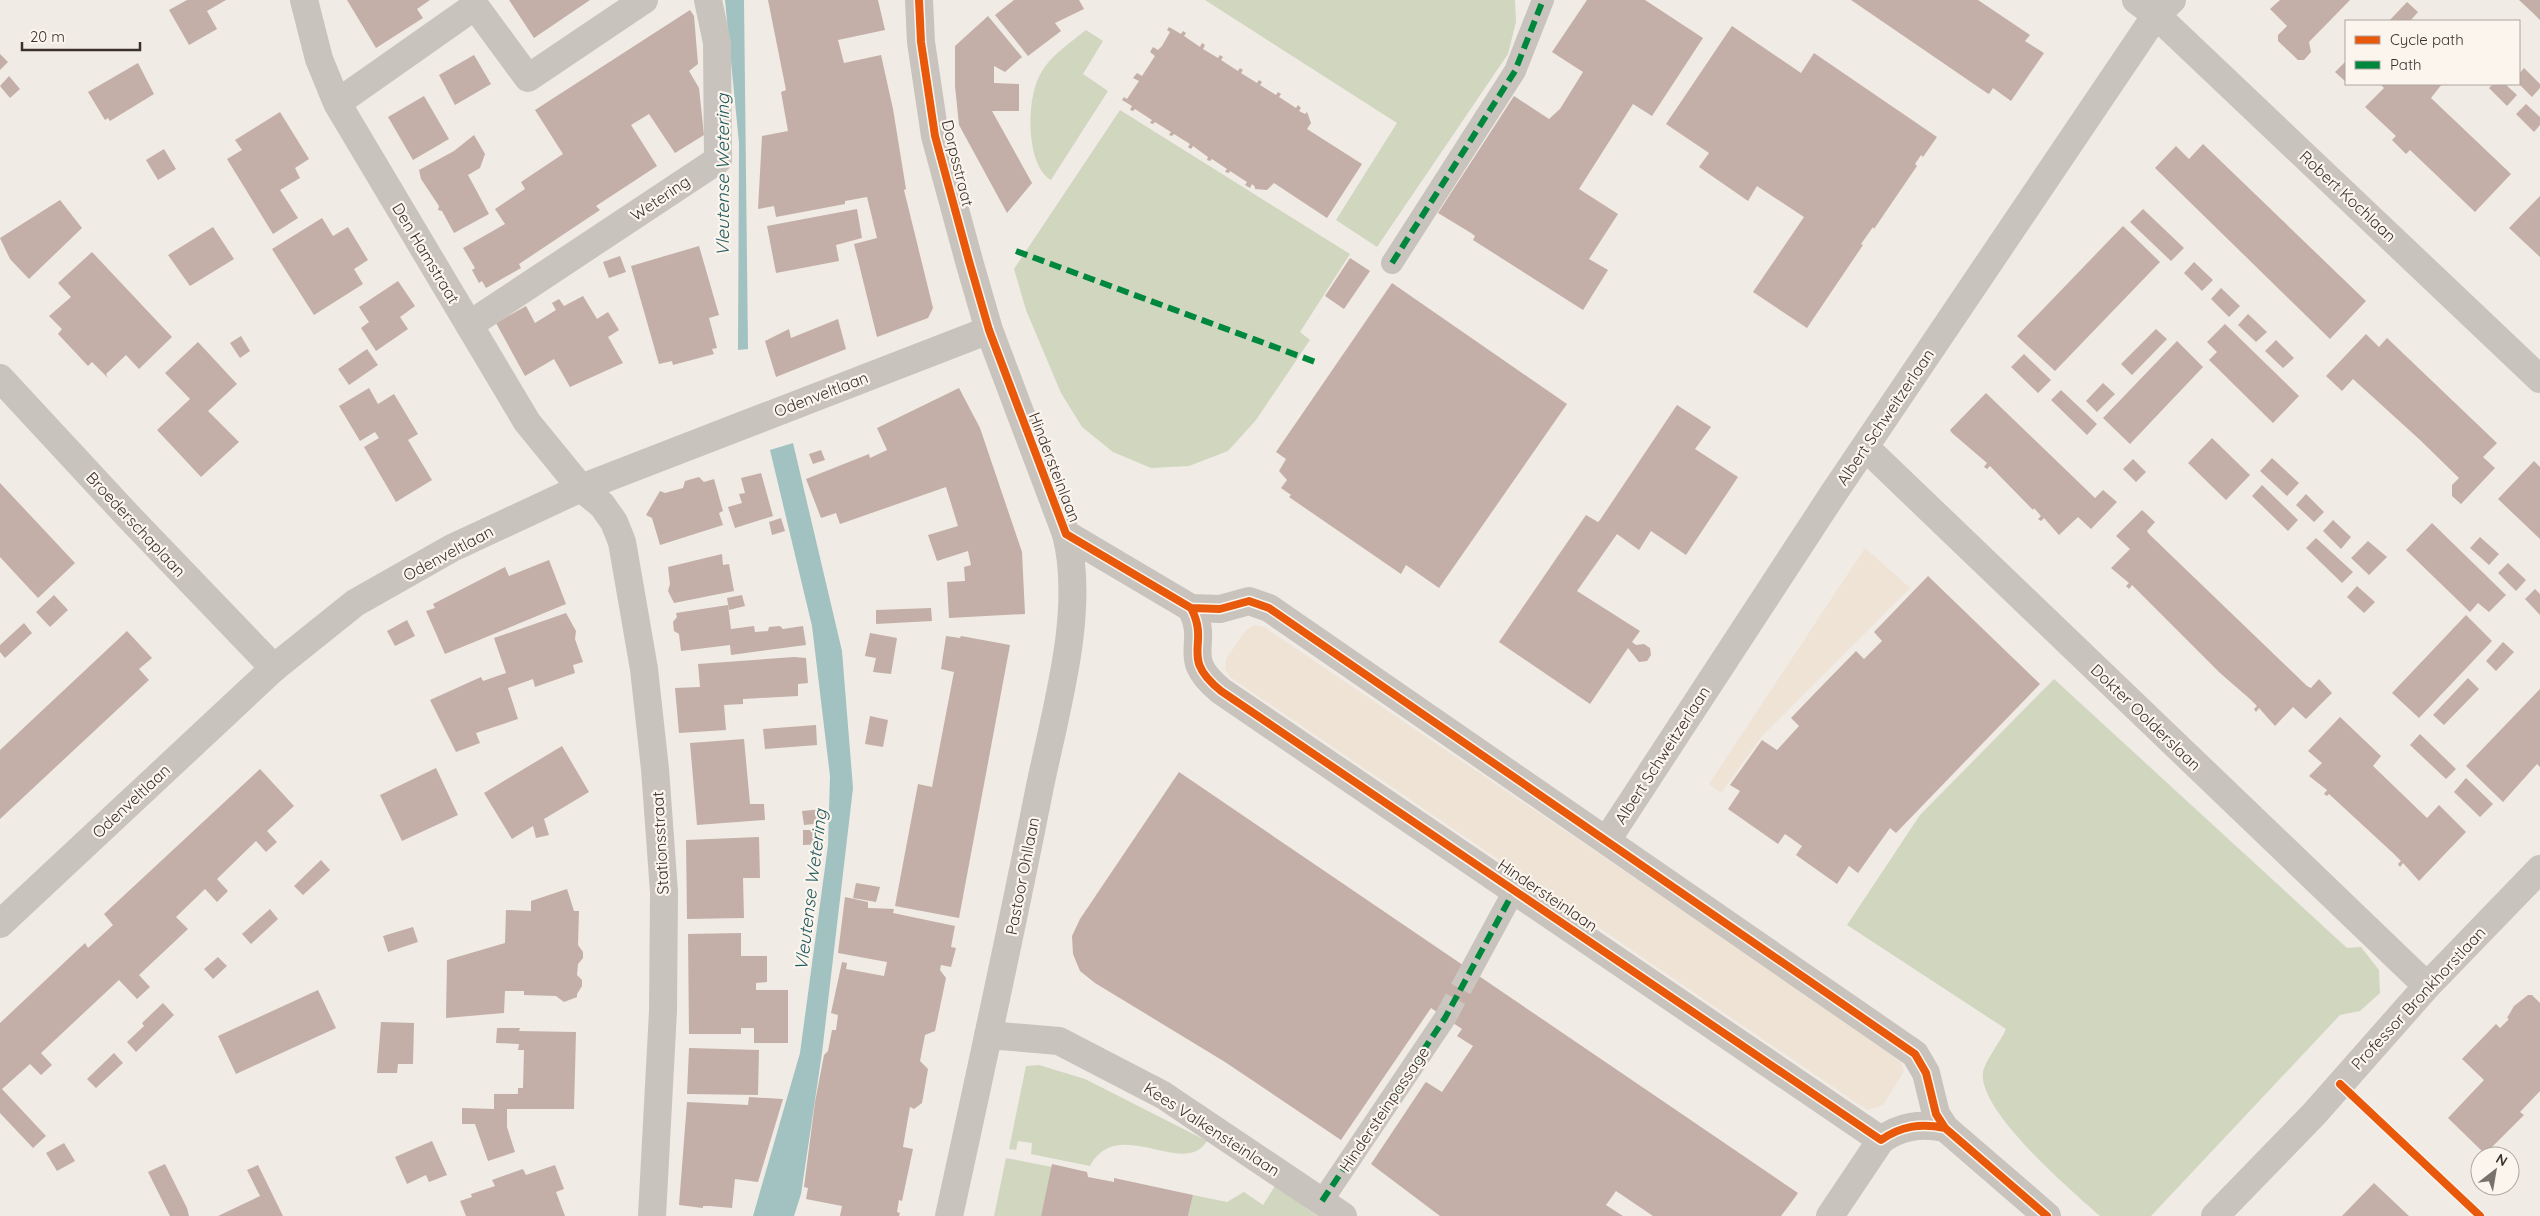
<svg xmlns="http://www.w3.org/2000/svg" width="2540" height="1216" viewBox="0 0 2540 1216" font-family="Quicksand,sans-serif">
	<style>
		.green { fill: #d1d6bf }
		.plaza { fill: #eee3d5 }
		.water { fill: #a1c2c1 }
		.building { fill: #c3afa7 }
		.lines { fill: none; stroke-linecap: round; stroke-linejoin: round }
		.pedestrian-tunnel { stroke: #ccc6c0; stroke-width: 22; stroke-dasharray: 22 11; stroke-linecap: butt }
		.pedestrian { stroke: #c9c3be; stroke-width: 22 }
		.minor { stroke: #c9c3be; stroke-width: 28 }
		.tertiary { stroke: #c9c3be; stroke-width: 28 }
		.quiet { stroke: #00873e; stroke-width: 6; stroke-dasharray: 12 6; stroke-linecap: butt }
		.cycleway-casing { stroke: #fbf5ee; stroke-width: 11 }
		.cycleway { stroke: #e8590c; stroke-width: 8 }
		.labels { text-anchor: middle; stroke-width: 4.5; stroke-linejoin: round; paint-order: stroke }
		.street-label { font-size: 16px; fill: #3b302b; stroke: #fbf5ee }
		.water-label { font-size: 18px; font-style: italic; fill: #1f5a5e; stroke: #fbf5ee }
	</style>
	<rect width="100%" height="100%" fill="#f0ebe5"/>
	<path class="green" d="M1205 0H1515L1516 22 1508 54 1377 247 1336 220 1397 123Z
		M1086 30 1103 41 1083 74 1108 91 1051 180C1025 165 1026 97 1041 73 1050 56 1071 42 1086 30Z
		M1120 110 1350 254 1300 332 1310 340 1256 420 1228 451 1189 466 1151 468 1113 452 1082 427 1061 393 1026 310 1014 269Z
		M2054 679 2347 948 2361 947 2379 970 2380 993 2360 1011 2340 1015 2151 1216H2100C2072 1191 1978 1111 1983 1073 1984 1062 2001 1041 2006 1029L1847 925 1920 815Z
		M1039 1065 1085 1079 1207 1141C1184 1179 1118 1114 1090 1166L1031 1154 1032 1143 1018 1141 1016 1150 1009 1149 1026 1066Z
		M1006 1158 1052 1167 1041 1216H994Z
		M1275 1186 1317 1216H1188L1193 1195 1227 1202 1244 1192 1263 1205Z"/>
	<path class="plaza" d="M1865 548 1910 588 1762 736 1721 793 1709 784Z
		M1254 625 1264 627 1899 1057 1904 1071 1883 1105 1867 1110 1230 677 1225 669 1226 659 1245 631Z"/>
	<path class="water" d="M725 0H744L748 349 738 350 739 143Z
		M793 443 842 651 853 788 822 1053 801 1194 794 1216H753L800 1053 828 845 830 776 812 626 770 450Z"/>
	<path class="building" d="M187 0H226L207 11 217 29 189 45 169 10Z
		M347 0H430L417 9 423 18 376 48Z
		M509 0H590L534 38Z
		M768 0H878L885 30 838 40 844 63 881 55 893 109 906 189 904 190 933 308 928 318 877 337 854 244 877 238 867 197 845 201V204L776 217 774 206 758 209 762 136 788 131 781 92 786 90Z
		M1014 0H1079L1084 9 1055 23 1061 31 1028 56 995 15Z
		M1587 0H1645L1703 38 1652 116 1633 104 1579 189 1618 214 1589 259 1608 270 1583 310 1473 240 1475 236 1471 233 1438 213 1514 96 1549 119 1560 109 1583 72 1552 52Z
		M1851 0H1978L2030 35 2025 41 2044 53 2011 101 1993 88 1989 94 1987 93Z
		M2280 0H2350L2309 42 2311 52 2304 60H2298L2278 41V35L2287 26 2270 9Z
		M2519 0H2540V20L2533 13Z
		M2407 2 2418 12 2410 21H2389Z
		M690 10 694 16 698 64 689 71 699 88 704 135 675 153 649 114 631 125 657 166 596 206 600 210 519 264 521 268 486 288 482 281 479 283 472 270 475 268 463 248 505 224 495 209 525 189 521 182 563 154 535 110Z
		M988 16 1022 57 1005 72 994 66V83L1019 84V111H992L1032 183 1007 213 959 125 955 86V46Z
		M1732 26 1801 73 1814 53 1937 137 1923 157 1921 155 1915 164 1917 166 1874 229 1873 227 1861 244 1863 245 1807 328 1753 292 1804 217 1757 186 1748 201 1699 167 1709 153 1666 124Z
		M1169 27 1181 34 1183 31 1186 33 1184 36 1200 47 1202 43 1205 45 1203 49 1218 58 1220 55 1223 57 1221 60 1238 71 1240 68 1243 70 1241 73 1257 83 1259 80 1262 82 1260 85 1276 95 1278 92 1281 94 1279 97 1296 108 1298 105 1301 108 1299 111 1305 114 1307 112 1311 123 1307 129 1362 164 1327 218 1274 183 1267 190 1255 189V187L1252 184 1250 188 1245 185 1247 182 1230 171 1229 173 1225 172 1227 169 1212 159 1210 161 1207 160 1208 157 1193 146 1191 149 1188 147 1190 144 1174 134 1172 136 1169 135 1171 132 1155 122 1153 124 1150 123 1152 120 1135 109 1133 111 1130 110 1132 106 1122 100 1124 97 1127 99 1139 81 1133 78 1137 73 1142 76 1155 56 1150 52 1153 47 1158 50 1162 46 1170 32 1167 30Z
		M0 54 8 62 0 70Z
		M474 55 491 84 455 105 439 75Z
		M2346 61V82L2335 72Z
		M138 63 154 94 110 121 108 118 105 120 88 92Z
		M2524 68 2540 84V88L2532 97 2519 84V74Z
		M9 76 20 89 10 98 0 86Z
		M2380 84H2442L2431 98 2511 174 2475 212 2410 150 2406 154 2392 140 2396 136 2365 107 2384 88Z
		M2493 84H2505L2517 95 2507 106 2489 88Z
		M424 96 449 139 413 160 388 117Z
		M2526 104 2540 117V125L2534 132 2516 114Z
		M280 112 309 159 295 168 300 178 280 190 298 218 273 234 227 159 242 150 235 140Z
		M474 135 485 154 480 168 468 175 489 214 454 233 442 211 438 210 439 206 421 179 419 170 454 151Z
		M2203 144 2366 301 2330 339 2155 168 2176 146 2189 159Z
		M164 149 176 169 158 180 146 160Z
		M2540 196V257L2509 228Z
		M60 200 82 228 29 279 10 259 0 238Z
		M857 209 862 238 836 245 839 261 776 273 767 226Z
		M2143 209 2184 248 2171 261 2130 222Z
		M322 218 333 236 348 227 368 260 354 269 363 284 314 315 272 249Z
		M2123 226 2160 262 2055 371 2017 336Z
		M213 227 234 259 190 286 168 255Z
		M699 246 719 315 709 318 717 348 712 349 714 354 673 365 672 361 659 364 631 266Z
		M92 252 172 337 139 369 126 355 106 374 108 378 92 362 88 366 58 334 62 329 49 316 71 297 58 283Z
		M620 256 626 272 609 278 603 262Z
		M1350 258 1370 271 1344 309 1325 296Z
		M2194 262 2213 280 2202 291 2184 273Z
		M398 281 415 306 400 317 408 329 376 351 361 328 369 322 359 307Z
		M1392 283 1567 404 1439 588 1406 565 1401 574 1289 497 1291 495 1281 488 1287 480 1279 471 1286 459 1276 452Z
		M2221 288 2240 306 2229 317 2211 299Z
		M583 296 597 319 608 312 619 330 608 337 623 363 570 387 554 359 525 376 496 323 526 306 535 323 556 310 552 303 559 299 564 306Z
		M2248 314 2267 332 2256 342 2238 325Z
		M838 319 846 349 776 377 765 341 789 329 791 338Z
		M2225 324 2299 396 2273 423 2209 360 2217 352 2207 342Z
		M2156 329 2167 339 2132 375 2121 364Z
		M2366 334 2379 347 2387 338 2497 443 2483 457 2495 468 2461 504 2452 496V485L2459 478 2419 439 2353 379 2342 391 2326 376Z
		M241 336 250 351 240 358 230 343Z
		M2276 340 2294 358 2283 368 2265 351Z
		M2177 341 2203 367 2130 444 2103 418Z
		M198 342 237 384 208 411 239 442 201 477 157 430 190 399 165 373Z
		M367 349 378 365 349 385 338 369Z
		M2024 354 2051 380 2038 393 2011 367Z
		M2103 383 2115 394 2097 412 2086 401Z
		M369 388 378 404 394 394 418 434 408 440 432 480 396 502 364 447 379 438 375 432 360 441 339 406Z
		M959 388 980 428 1022 552 1025 614 949 618 947 582 965 581 964 567 971 565 968 551 937 561 928 535 958 526 946 487 840 524 836 513 821 518 806 479 869 454 870 458 887 450 877 428Z
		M2061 390 2097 424 2087 435 2051 400Z
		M1986 393 2095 498 2103 490 2117 502 2091 529 2078 517 2059 535 2044 518 2041 521 2038 519 2041 516 2034 508 2033 510 1990 466 1987 469 1984 467 1987 463 1952 433 1950 430Z
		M1677 405 1711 427 1695 449 1738 477 1686 555 1651 531 1639 550 1617 534 1577 591 1640 631 1632 642 1636 645 1644 644 1650 648 1651 655 1647 661 1639 662 1628 648 1590 704 1499 642 1586 515 1598 522 1600 520Z
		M2212 438 2250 475 2226 500 2188 463Z
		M821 450 825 460 813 464 809 454Z
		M2272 458 2299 483 2287 496 2260 471Z
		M2133 459 2146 472 2136 482 2123 469Z
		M2534 461 2540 467V539L2498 499Z
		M761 473 773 516 735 528 728 507 742 503 739 494 745 493 741 478Z
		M699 477 704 482 714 479 723 511 719 513 723 525 660 545 652 518 646 515 660 491 665 493 683 488 685 481Z
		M0 483 75 563 38 598 0 557Z
		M2262 485 2298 520 2288 531 2252 496Z
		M2306 494 2324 512 2314 522 2296 505Z
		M2142 510 2155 522 2147 531 2149 534 2229 611 2307 686 2311 688 2319 679 2332 693 2306 719 2293 707 2275 726 2259 708 2256 712 2254 709 2257 706 2250 699 2220 673 2132 585 2129 589 2126 586 2129 583 2111 568 2130 549 2116 536Z
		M781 518 785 531 772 535 769 522Z
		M2333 520 2351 537 2341 549 2323 531Z
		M2432 523 2506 595 2489 612 2478 603 2470 612 2406 550Z
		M2480 537 2499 554 2489 565 2470 548Z
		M2316 538 2353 572 2342 583 2306 548Z
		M2368 541 2387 557 2369 575 2351 558Z
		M722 554 723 565 729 564 734 591 674 603 668 591 670 584 668 567Z
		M549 560 566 604 445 654 426 611 435 608 433 604 505 567 509 576Z
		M2508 563 2526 580 2516 591 2498 573Z
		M1928 576 2040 684 1896 833 1890 828 1858 873 1849 866 1837 884 1796 855 1802 846 1785 834 1778 844 1728 809 1740 791 1730 785 1762 740 1777 750 1799 726 1791 718 1814 694 1856 651 1864 659 1882 641 1874 632Z
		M2357 586 2375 602 2364 613 2347 597Z
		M2535 589 2540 594V615L2525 599Z
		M54 595 68 610 50 627 36 612Z
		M742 595 745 606 729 610 727 598Z
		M728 605 731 629 754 626 755 632 768 631 769 627 780 626 783 629 803 626 806 645 731 655 730 645 681 651 679 634 674 631 673 622 677 617 676 613Z
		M931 608 932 621 876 624V610Z
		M566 613 576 631 575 639 583 662 573 665 575 673 535 687 533 679 508 688 518 719 476 733 480 743 456 752 430 700 481 677 483 681 506 673 494 638Z
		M2466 615 2492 641 2419 718 2392 693Z
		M407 620 415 636 395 646 387 631Z
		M24 623 32 633 5 658 0 652V645Z
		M127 631 152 658 139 669 149 680 0 819V750Z
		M870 633 897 638 891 674 873 672 876 658 865 656Z
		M946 636 960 638 961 636 1010 645 959 918 895 906 918 784 932 787 954 672 941 669Z
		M2503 642 2514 652 2496 671 2486 661Z
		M794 657 806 658 808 683 798 684V696L743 699V704L724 705 726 730 679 733 675 688 700 687 698 664Z
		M2468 678 2479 689 2444 725 2433 715Z
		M2540 689V767L2537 764 2503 802 2466 766Z
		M870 716 888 720 883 747 865 744Z
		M2340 717 2381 756 2373 766 2427 818 2439 805 2466 832 2419 881 2403 863 2400 867 2398 864 2401 861 2394 854 2329 794 2327 796 2324 794 2327 790 2309 776 2322 763 2308 751Z
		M816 725 817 745 765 749 763 729Z
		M2420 734 2456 769 2446 779 2410 745Z
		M744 739 750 804H764L765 820 697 825 690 743Z
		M562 746 589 792 544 819 549 835 536 838 533 826 512 839 484 793Z
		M436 768 458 815 402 841 380 795Z
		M260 769 294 806 267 831 277 842 266 852 256 841 217 879 228 891 217 902 205 889 176 917 188 929 139 975 150 987 137 999 119 980 41 1053 52 1065 41 1075 30 1064 2 1089 46 1136 33 1148 0 1113V1023L85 943 88 948 113 925 104 914Z
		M1179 772 1798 1193 1796 1196 1781 1216H1653L1616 1191 1606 1205 1623 1216H1440L1371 1164 1425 1083 1426 1082 1442 1092 1473 1046 1457 1036 1462 1029 1431 1008 1341 1140 1225 1062 1095 983 1080 971 1073 954 1072 936 1080 919Z
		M2466 778 2493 804 2480 817 2454 792Z
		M823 809 824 823 804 825 802 811Z
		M803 830H820L821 844 803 845Z
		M759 837 760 878H743L744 918 687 919 686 840Z
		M321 860 330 870 303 895 294 886Z
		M856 883 880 887 876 902 853 898Z
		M567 889 574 911H579L578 945 583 952V958L578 964 577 975 582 980V986L577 994V997L564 1002 556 996 524 995V991H505L504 1013 446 1018 447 960 505 943 506 910 531 911V901Z
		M845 897 868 902V908L894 909 893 913 955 926 951 947 956 948 951 967 941 965 940 970 946 978 935 1031 925 1035 920 1061 928 1069 922 1103 914 1109 910 1107 908 1118 903 1147 913 1149 902 1201 899 1200 897 1212 900 1213 899 1216H840L842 1206 806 1199 808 1188 804 1187 815 1102 824 1055 828 1051 832 1030H836L838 1015 831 1013 842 962 847 963 846 969 884 976 887 962 838 953Z
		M270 909 278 919 251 944 242 934Z
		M413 927 418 942 388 952 383 936Z
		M741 933V956H767V982L756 983V990H788V1043H754V1028H741V1034H689L688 934Z
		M218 957 227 966 213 979 204 969Z
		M318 990 336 1028 236 1074 218 1036Z
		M2528 995H2532L2540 1003V1091L2520 1112 2524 1115 2485 1154 2448 1118 2484 1080 2462 1059 2496 1024 2500 1028 2509 1019 2507 1018 2514 1006Z
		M163 1003 174 1015 136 1052 127 1042 144 1026 142 1023Z
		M381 1022 414 1023 413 1064H398L397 1073H377Z
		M497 1028H520L519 1031 576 1032 574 1109H507V1127L515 1152 488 1161 475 1124H462V1108L494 1109V1094H518V1088H523L524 1050H518L519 1044 496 1043Z
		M689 1048 759 1050 758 1095 687 1094Z
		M114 1053 123 1063 96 1088 87 1079Z
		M749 1097 783 1099 758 1182 735 1179 732 1208 710 1206H703V1208L679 1205 687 1102 748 1105Z
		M432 1141 447 1175 429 1182 426 1175 407 1184 395 1157Z
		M64 1143 75 1161 57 1171 46 1153Z
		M165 1164 187 1208 189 1216H170L148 1172Z
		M1052 1164 1087 1172 1088 1177 1114 1182V1178L1193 1195 1188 1216H1041Z
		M258 1165 283 1216H218L260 1196 247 1170Z
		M555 1165 564 1189 556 1192 565 1216H466L460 1201 472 1197 471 1194 495 1186 492 1180 523 1169 526 1175Z
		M2374 1183 2409 1216H2342Z"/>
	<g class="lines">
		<path class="pedestrian-tunnel" d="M1445 1018 1471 970"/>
		<path class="pedestrian" d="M1392 263 1515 71 1543 0
			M1471 970 1515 889
			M1322 1201 1445 1018"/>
		<path class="minor" d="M304 0 319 59 337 103 527 422 581 488 602 505 614 522 622 542 644 669 655 769 664 892 663 1011 652 1216
			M2136 0 2156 15 2540 379
			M337 103 475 6 528 78 644 0
			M469 325 718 160 717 43 708 0
			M0 378 129 517 274 668
			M1865 447 2427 986
			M1607 840 1833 494 2156 15 2172 0
			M988 1035 1059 1041 1163 1095 1343 1216
			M949 1216C980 1074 1011 933 1039 791 1055 712 1086 612 1066 534
			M1830 1216 1881 1140
			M2215 1216 2314 1114 2427 986 2540 869"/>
		<path class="tertiary" d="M919 0 921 42 935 136 969 261 989 330 1066 534 1191 608 1220 609 1249 601 1269 608 1915 1054 1926 1073 1936 1114 1945 1128 2047 1216
			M1191 608C1211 646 1178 656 1221 691L1881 1140C1901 1126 1920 1123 1945 1128
			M0 924 274 668 355 603 452 548 581 488 989 330"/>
		<path class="quiet" d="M1016 251 1318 363
			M1392 263 1515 71 1543 0
			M1322 1201 1445 1018 1515 889"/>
		<g class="cycleway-casing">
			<path id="cycleway" d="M919 0 921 42 935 136 969 261 989 330 1066 534 1191 608 1220 609 1249 601 1269 608 1915 1054 1926 1073 1936 1114 1945 1128 2047 1216
				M1191 608C1211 646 1178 656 1221 691L1881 1140C1901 1126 1920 1123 1945 1128
				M2340 1084 2480 1216"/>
		</g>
		<use href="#cycleway" class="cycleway"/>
	</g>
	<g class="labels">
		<g class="street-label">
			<text transform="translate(958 163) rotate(76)" y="6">Dorpsstraat</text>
			<text transform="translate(2348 196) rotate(43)" y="6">Robert Kochlaan</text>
			<text transform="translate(660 198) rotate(-34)" y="6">Wetering</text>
			<text transform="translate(426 253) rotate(59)" y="6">Den Hamstraat</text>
			<text transform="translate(821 394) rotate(-21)" y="6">Odenveltlaan</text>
			<text transform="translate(1885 417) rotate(-56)" y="6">Albert Schweitzerlaan</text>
			<text transform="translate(1055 467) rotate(69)" y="6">Hindersteinlaan</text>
			<text transform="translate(136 524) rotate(47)" y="6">Broederschaplaan</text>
			<text transform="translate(448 553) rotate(-28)" y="6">Odenveltlaan</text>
			<text transform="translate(2146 717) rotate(44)" y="6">Dokter Oolderslaan</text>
			<text transform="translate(1662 755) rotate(-57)" y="6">Albert Schweitzerlaan</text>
			<text transform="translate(131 801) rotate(-43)" y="6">Odenveltlaan</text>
			<text transform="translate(660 843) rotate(-93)" y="6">Stationsstraat</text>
			<text transform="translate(1022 876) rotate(-79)" y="6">Pastoor Ohllaan</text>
			<text transform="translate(1548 895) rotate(34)" y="6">Hindersteinlaan</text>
			<text transform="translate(2418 998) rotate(-47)" y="6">Professor Bronkhorstlaan</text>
			<text transform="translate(1384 1109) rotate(-56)" y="6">Hindersteinpassage</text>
			<text transform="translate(1212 1129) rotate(33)" y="6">Kees Valkensteinlaan</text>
		</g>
		<g class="water-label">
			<text transform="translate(723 175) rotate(-90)" y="6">Vleutense Wetering</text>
			<text transform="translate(811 890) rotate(-83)" y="6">Vleutense Wetering</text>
		</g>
	</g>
	<rect x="2345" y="20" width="175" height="65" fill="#fbf5ee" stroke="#aea6a0"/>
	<rect x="2355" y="36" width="25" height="8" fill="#e8590c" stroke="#aea6a0"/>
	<text x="2390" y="45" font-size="15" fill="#3b302b">Cycle path</text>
	<rect x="2355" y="61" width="25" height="8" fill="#00873e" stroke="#aea6a0"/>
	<text x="2390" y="70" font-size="15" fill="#3b302b">Path</text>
	<g transform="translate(2495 1171) rotate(31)"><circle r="24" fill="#fbf5ee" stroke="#aea6a0"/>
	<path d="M0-4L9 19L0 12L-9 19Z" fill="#7a716c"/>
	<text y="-8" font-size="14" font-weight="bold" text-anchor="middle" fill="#3b302b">N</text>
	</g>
	<path d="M22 42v8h118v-8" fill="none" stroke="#3b302b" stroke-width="2.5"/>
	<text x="30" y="42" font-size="15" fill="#3b302b" stroke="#fbf5ee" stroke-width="4" paint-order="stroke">20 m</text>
</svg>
